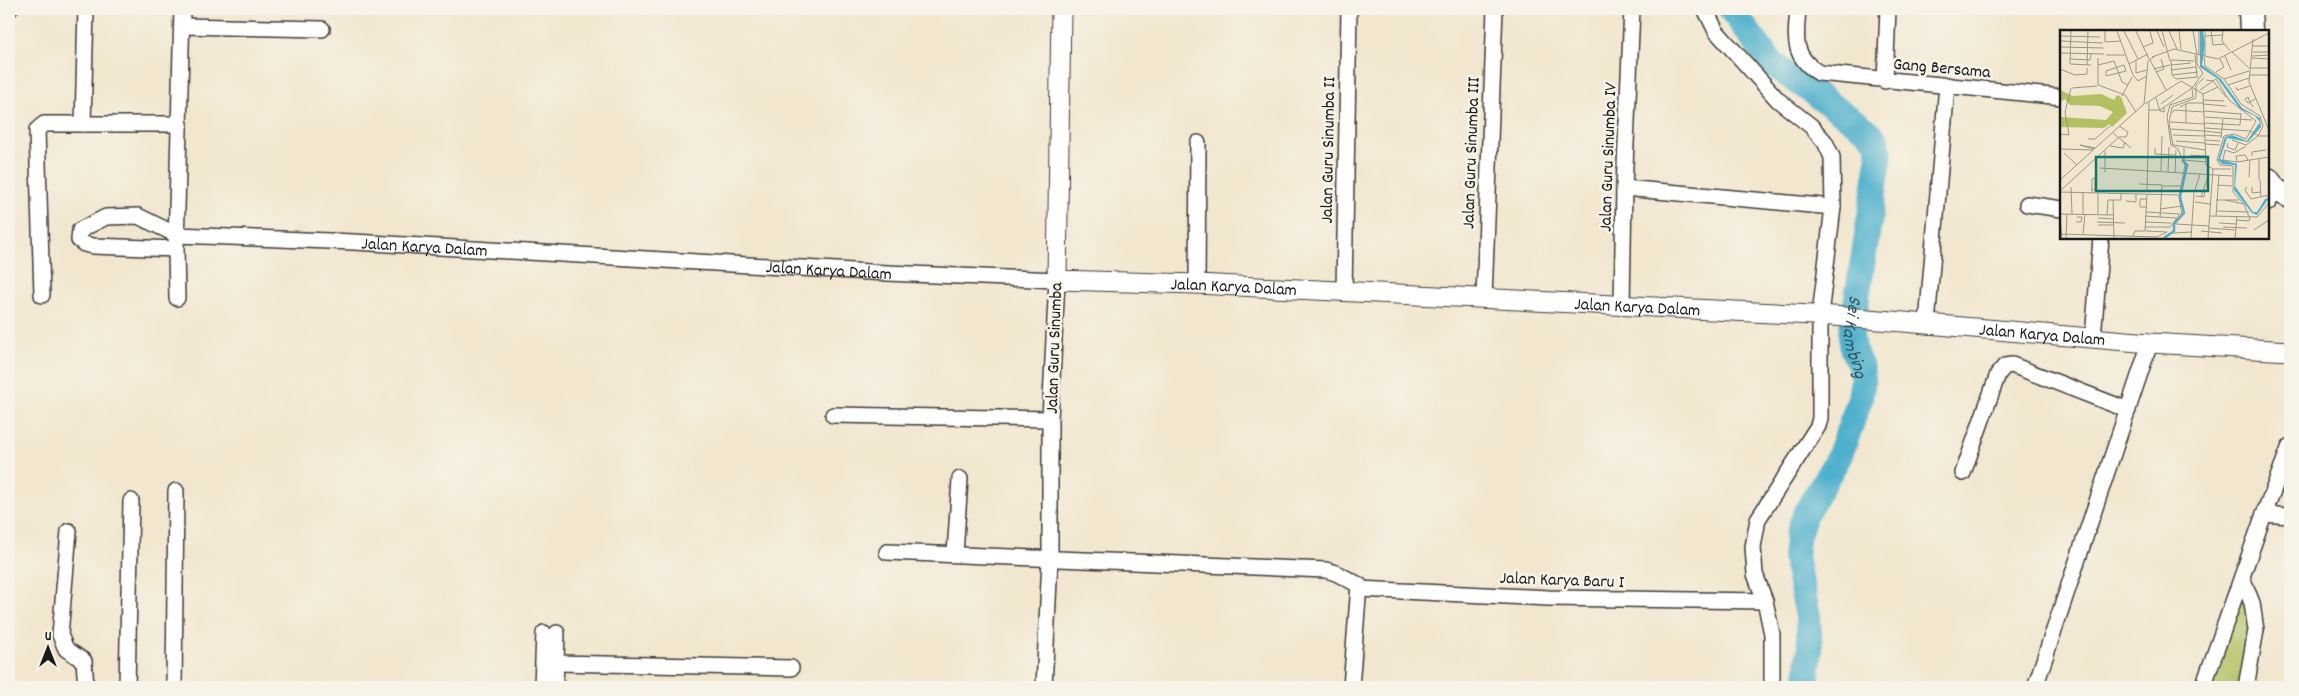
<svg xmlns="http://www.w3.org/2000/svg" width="2299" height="696" viewBox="0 0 2299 696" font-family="Dekko,sans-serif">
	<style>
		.green { fill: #b3c062; stroke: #686e3f }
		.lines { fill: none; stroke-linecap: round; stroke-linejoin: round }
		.river { stroke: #4eb0cd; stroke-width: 26 }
		.minor-casing { stroke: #3c3a37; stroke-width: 18 }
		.tertiary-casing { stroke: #3c3a37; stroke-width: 21 }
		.secondary-casing { stroke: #3c3a37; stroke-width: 25 }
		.minor { stroke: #fff; stroke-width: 15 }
		.tertiary { stroke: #fff; stroke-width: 19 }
		.secondary { stroke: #fff; stroke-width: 22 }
		.labels { text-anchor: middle; stroke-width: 5; stroke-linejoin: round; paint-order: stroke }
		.street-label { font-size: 18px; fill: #1c1c1c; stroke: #f7f3e8 }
		.water-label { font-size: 19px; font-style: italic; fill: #305763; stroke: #f7f3e8 }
		.inset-river { fill: none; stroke: #4eb0cd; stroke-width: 2.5 }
		.inset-road { fill: none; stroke: #9c9587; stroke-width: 1 }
		.view { fill: #0f766e; fill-opacity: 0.15; stroke: #0f766e; stroke-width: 2.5 }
		.inset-edge { fill: none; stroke: #1c1c1c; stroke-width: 2.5 }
	</style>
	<rect width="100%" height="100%" fill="#f7f3e8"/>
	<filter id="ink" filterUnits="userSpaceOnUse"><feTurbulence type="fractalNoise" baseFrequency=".02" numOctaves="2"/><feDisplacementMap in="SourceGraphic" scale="10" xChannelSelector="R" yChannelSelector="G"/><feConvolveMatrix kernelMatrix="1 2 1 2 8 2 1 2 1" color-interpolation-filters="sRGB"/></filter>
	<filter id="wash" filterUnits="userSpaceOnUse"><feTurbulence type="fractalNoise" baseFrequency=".0096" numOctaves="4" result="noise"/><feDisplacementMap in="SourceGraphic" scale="20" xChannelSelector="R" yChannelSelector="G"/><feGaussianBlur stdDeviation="1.12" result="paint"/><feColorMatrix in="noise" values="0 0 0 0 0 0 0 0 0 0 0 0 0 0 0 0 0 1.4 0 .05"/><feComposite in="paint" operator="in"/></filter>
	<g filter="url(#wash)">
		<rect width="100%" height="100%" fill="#f2e6ce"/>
		<path class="green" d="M2240 587 2251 604 2245 687H2205Z"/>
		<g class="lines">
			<path class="river" id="s1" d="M1731 9 1772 64 1868 131 1876 140 1880 154 1851 335 1853 350 1860 365 1863 379 1860 399 1840 455 1805 514 1798 535 1795 556 1808 616 1810 648 1806 687"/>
		</g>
	</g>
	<g filter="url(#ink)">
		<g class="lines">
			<g class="minor-casing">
				<g id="minor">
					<path d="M9 9H10"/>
					<path d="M1705 9 1716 31 1778 100 1811 126 1825 142 1832 157 1833 207 1820 315V418L1818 426 1758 519 1753 547 1755 574 1765 601 1772 634V687"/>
					<path d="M1798 9C1796 37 1791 56 1819 73L2062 97"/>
					<path d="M182 26 322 29"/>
					<path d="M1885 81 1888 9"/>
					<path d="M83 124 86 9"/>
					<path d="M1624 188 1833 207"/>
					<path d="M2268 203 2276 190"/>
					<path d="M2027 204 2062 209"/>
					<path id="s2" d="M176 249 93 246 84 244 79 240 80 230 106 217 138 216 177 235 354 242 887 273 1057 280 1050 419V559L1044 687"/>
					<path d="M1197 284 1198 143"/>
					<path d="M1344 291 1349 9"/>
					<path d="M42 295 37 130 44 124H180"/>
					<path d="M177 298 176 249 182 9"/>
					<path d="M1484 298 1495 9"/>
					<path d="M1622 306 1624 188 1632 9"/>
					<path d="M1927 324 1947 85"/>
					<path d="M2093 338 2101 238"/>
					<path d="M833 415 1050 419"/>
					<path d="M1963 473 1998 374 2005 366 2012 365 2128 410"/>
					<path d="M2264 514 2290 516"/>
					<path d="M69 531 60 635 66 649 84 661 86 687"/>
					<path d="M887 552 1326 570 1336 573 1359 585 1351 687"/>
					<path d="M955 554 960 479"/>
					<path d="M2242 577 2252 603 2256 630 2246 687"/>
					<path d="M1359 589 1549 598 1765 601"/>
					<path d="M556 663 791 668"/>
					<path d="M127 687 131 501"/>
					<path d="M174 687 176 491"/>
					<path d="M542 687 544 633"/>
					<path d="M555 687 557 633"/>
					<path d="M2035 687 2150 343"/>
					<path d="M2203 687 2264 514 2290 446"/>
				</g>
			</g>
			<g class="tertiary-casing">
				<g id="tertiary">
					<path id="s3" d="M1061 9 1057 280 1197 284 1833 316 2150 343 2290 351"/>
				</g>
			</g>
			<g class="secondary-casing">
				<path id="secondary" d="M2250 9 2251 31
					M2268 179 2276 190 2290 197"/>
			</g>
			<use href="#minor" class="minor"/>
			<use href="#tertiary" class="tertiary"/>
			<use href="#secondary" class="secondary"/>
		</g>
	</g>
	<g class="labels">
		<g class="street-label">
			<text transform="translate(1942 67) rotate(5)" y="6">Gang Bersama</text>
			<text transform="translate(1327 150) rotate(-89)" y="6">Jalan Guru Sinumba II</text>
			<text transform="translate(1470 153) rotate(-88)" y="6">Jalan Guru Sinumba III</text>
			<text transform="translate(1607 157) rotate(-88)" y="6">Jalan Guru Sinumba IV</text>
			<text dy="6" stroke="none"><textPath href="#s2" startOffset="461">Jalan Karya Dalam</textPath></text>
			<text dy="6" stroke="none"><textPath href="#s2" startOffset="866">Jalan Karya Dalam</textPath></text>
			<text dy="6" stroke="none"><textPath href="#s3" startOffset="448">Jalan Karya Dalam</textPath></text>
			<text dy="6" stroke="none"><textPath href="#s3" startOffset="852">Jalan Karya Dalam</textPath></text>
			<text dy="6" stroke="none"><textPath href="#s3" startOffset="1258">Jalan Karya Dalam</textPath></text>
			<text transform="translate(1053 348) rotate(-88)" y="6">Jalan Guru Sinumba</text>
			<text transform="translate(1562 579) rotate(2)" y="6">Jalan Karya Baru I</text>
		</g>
		<g class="water-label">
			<text dy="7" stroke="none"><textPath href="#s1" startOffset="398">Sei Kambing</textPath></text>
		</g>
	</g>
	<g transform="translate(2060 30)">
		<rect width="209" height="209" fill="#f2e6ce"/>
		<path d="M0 60 13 66 41 64 54 70 57 65 61 67 67 83 52 97 49 94 44 98 0 97V87L46 90 53 82 40 76 10 75 5 69 0 72Z" fill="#b3c062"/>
		<path d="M140 1H143L145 14 142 35 161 49 182 78 200 88 201 97 188 112 167 108 160 129 177 134 175 156 193 182H197L205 169 209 168 197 185 192 183 174 160 175 135 162 134 158 130 165 107 172 105 187 111 200 92 195 86 180 79 158 49 140 37Z" fill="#4eb0cd"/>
		<path class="inset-river" d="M104 208 114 201V194L124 183 120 167 127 135 122 130"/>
		<path class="inset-road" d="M11 1 10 34 31 35M45 1V12L61 11M57 1 73 45 78 51 87 46M64 1 78 29M76 1 89 29M97 1 104 17M102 1 110 31M109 1 117 19M119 1 121 19M133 1 137 24M145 1V26M151 1 153 15 164 14M163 1 162 11 170 21M0 6 40 7M145 6 163 5M193 9 189 52 209 100M0 11 43 13M193 16H209M0 17 44 18M83 17 93 13 90 1M172 22 189 38M193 22H209M0 23 44 24M139 24V1M46 25H65M135 25 137 47M165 26 171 40M192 26 209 25M92 27 114 19 158 29 209 3M144 27 145 36 164 49 181 74 200 86 203 96 198 106M38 28V55M192 28 209 29M10 29 30 30 31 24M90 30 106 60M76 31V43L87 40M134 31 111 30 112 45 116 49 138 47M69 34 88 24M27 35 28 1M38 35 54 31 62 52 68 55M64 35 66 41 46 46V41ZM111 35 131 33M190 38H209M0 39 15 45 27 44V38M94 39 110 35M111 40 136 37M96 42 104 39 101 29M156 42 164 37 160 29M112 45 138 42M189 45H209M144 48 136 55V68L112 77 109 93 113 115 145 120M164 49 189 41M146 50 153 51 166 67M153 51 156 49 169 70 196 91 186 109 174 104 164 106 157 130 160 135 173 136V162L184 174 189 187M38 55 65 65 76 82M168 55 189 48M176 57 177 60 190 56M12 58 37 56M140 60 153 51M143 64 158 57M62 66 72 47M96 68 100 81 104 82V77M143 70 164 71M126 73V93M85 74 121 51 143 64 146 135 153 139 148 208M101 74 113 65M143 74 166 76M120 77 128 73H143M193 77 190 72 188 67 185 69 188 73 190 72 193 70H194L196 68M89 80H100L132 58 143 43 137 34V25M144 81 181 84M112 83 114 80 144 82M145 87 192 90M110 92 144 94M144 93 162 94M162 94 180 95 181 83M59 96 68 102 66 107H59M145 98 190 101 199 106H209M110 99 144 101M145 101 161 103M53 103 71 118M0 104 9 105 5 82 11 58M113 105 144 106M144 105 161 106M161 108 163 89M28 109H35L50 96M145 110 160 111M172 110 186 115 198 106M116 111 145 113M168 113 167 117 175 120 178 113M145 114 160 115M50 116 63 118 65 112M186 116 174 123 165 120 163 130 177 132 176 126 185 125 188 130M95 118V124L115 125M124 118V130L146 132M0 119 33 120M34 119 20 115 35 118M4 123 17 135M130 125 145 126M192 126V122L206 120M199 129V150M177 132 209 127M40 138 172 146M153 139H171M101 141 102 106M45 142V121M108 142 109 117M115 142 116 120M189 147 190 130M0 150 84 74 88 31 95 26M200 150 201 167M79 154 102 155 100 188M157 155 172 156M102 156H121M11 157 12 184M187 157 185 160 191 169 209 165M192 157V163L201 162M31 160H35V148M0 161 59 107M102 161H122M0 162 120 165M23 162V184M87 162 89 72M32 163V149L35 148M38 163V184M136 166 144 167 145 159M141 167 149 144M53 170 54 208M156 170H179M165 170 184 174M66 171 76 172V164M135 172 150 174M86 177H80V169H86M100 179 122 176M156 181 189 182M0 184 53 185M47 185 48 170H61V164M85 186 116 188M150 186 197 187 209 173M156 186 159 145M0 188 2 208M38 188 54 189M176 190 189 191 190 187M16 192H21L22 187H17M37 192 65 193M85 192 111 193M114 192 122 185 119 167 125 135 118 119 111 115 107 86 110 75 133 67 132 59M159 193 176 194M116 194 149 196M38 195H54M85 197H110L120 184 86 182M163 197 187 198M149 198 175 200M194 200 209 190M86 201 107 202M141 201 162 203M113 203 132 202M0 204 97 207 107 202M23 204 25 184M73 206 75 201H85L87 164M6 208 7 184M131 208 134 163 140 144M175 208 177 186"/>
		<path class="view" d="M36 127H148V161H36Z"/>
		<rect width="209" height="209" class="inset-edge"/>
	</g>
	<rect width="2299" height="696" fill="none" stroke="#f7f3e8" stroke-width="30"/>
	<g transform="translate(48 648)" stroke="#f7f3e8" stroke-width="4" paint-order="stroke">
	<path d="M0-4L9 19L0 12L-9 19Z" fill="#1c1c1c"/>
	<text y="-8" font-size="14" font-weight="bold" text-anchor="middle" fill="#1c1c1c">U</text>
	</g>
</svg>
